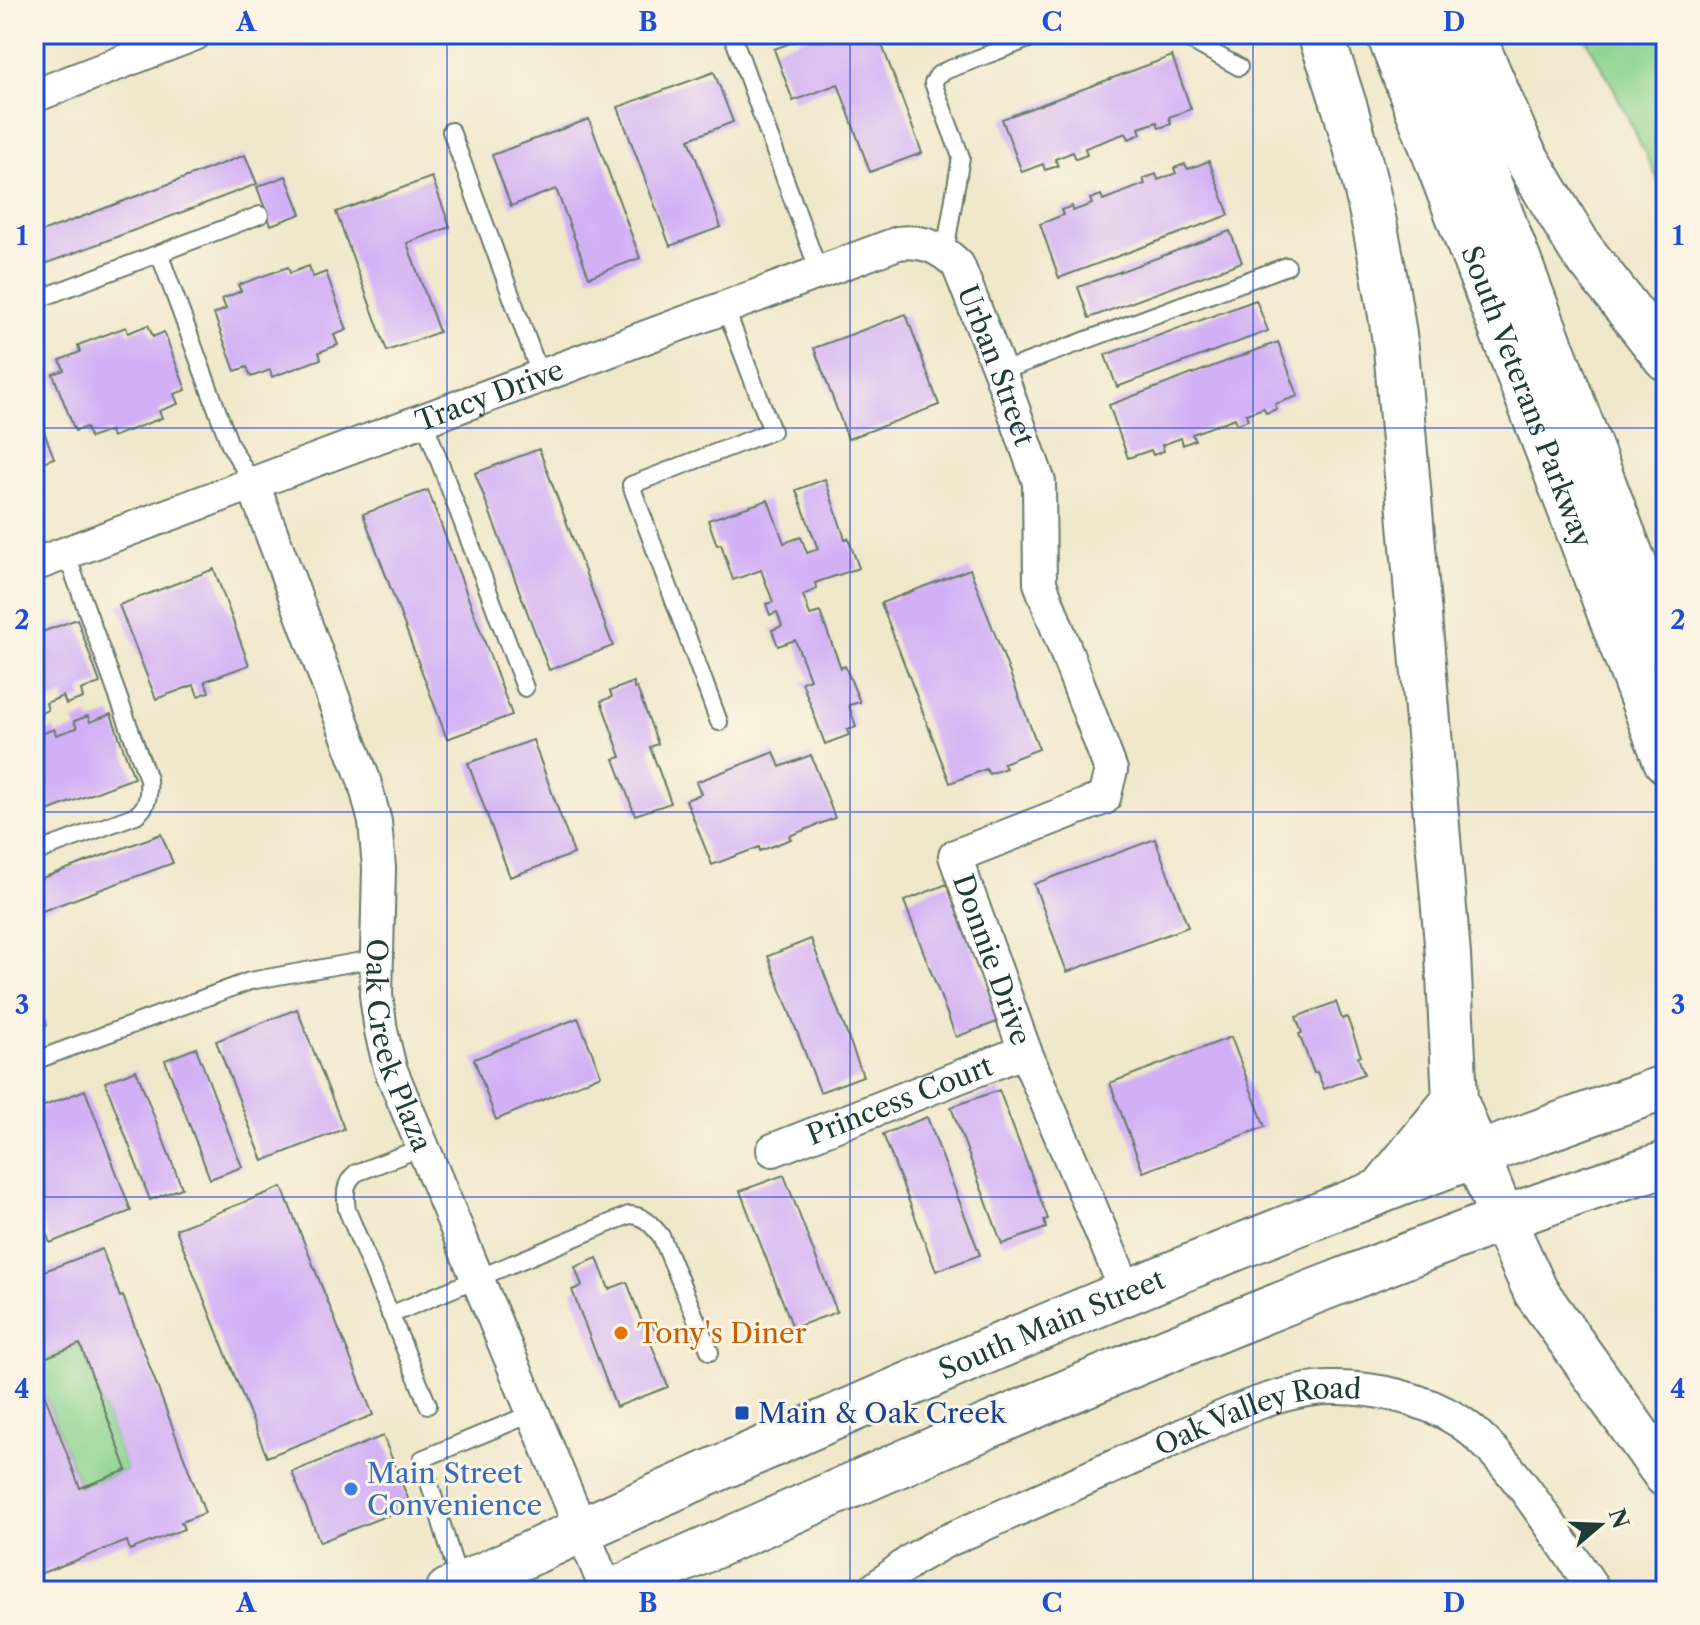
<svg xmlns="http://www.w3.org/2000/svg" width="1700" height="1625" viewBox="0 0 1700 1625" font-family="'Libre Caslon Text',serif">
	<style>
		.green { fill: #88d18d; stroke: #548760; stroke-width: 2 }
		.building { fill: #d1b0f6 }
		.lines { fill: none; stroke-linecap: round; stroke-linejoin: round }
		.lane-casing { stroke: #687969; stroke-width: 20 }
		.street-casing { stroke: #687969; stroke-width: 36 }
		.highway-casing { stroke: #687969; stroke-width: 48 }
		.lane { stroke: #fff; stroke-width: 16 }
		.street { stroke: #fff; stroke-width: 32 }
		.highway { stroke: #fff; stroke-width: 44 }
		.grid { fill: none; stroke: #1d4ed8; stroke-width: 2; stroke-opacity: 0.55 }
		.food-dot { fill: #e8710a; stroke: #fcf5e5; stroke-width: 3 }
		.transit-dot { fill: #1a4fb4; stroke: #fcf5e5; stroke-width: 3 }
		.shop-dot { fill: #3f7fe0; stroke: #fcf5e5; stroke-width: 3 }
		.labels { text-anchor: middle; stroke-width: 6; stroke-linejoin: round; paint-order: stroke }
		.street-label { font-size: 28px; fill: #1f3d34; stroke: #fcf5e5 }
		.food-label { font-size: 28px; fill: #c56008; stroke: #fcf5e5; text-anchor: start }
		.transit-label { font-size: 28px; fill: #164399; stroke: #fcf5e5; text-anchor: start }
		.shop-label { font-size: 28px; fill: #366cbe; stroke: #fcf5e5; text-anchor: start }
		.neatline { fill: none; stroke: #1d4ed8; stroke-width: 3 }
		.grid-label { font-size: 26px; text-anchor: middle; font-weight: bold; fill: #1d4ed8 }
	</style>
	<rect width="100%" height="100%" fill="#fcf5e5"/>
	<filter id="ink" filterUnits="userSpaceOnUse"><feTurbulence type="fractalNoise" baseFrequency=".0125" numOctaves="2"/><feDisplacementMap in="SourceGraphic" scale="16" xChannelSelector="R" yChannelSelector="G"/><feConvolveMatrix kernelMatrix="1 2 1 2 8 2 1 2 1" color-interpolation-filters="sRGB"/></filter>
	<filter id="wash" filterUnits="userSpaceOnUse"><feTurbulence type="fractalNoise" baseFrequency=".006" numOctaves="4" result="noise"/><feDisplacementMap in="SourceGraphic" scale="32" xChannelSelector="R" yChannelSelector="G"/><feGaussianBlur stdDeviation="1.8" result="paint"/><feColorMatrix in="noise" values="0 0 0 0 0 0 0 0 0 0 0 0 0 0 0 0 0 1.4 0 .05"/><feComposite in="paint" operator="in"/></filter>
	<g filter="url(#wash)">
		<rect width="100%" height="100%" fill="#f0e8cb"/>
		<path class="green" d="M1583 34H1666V197L1614 89Z
			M80 1344 127 1470 80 1488 34 1366V1362Z"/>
		<g id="blocks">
			<path class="building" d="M815 34H878L922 153 870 172 838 84 793 101 774 49Z
				M1172 56 1191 109 1169 117 1171 124 1159 128 1157 122 1139 128 1141 134 1129 139 1126 133 1085 148 1087 155 1076 159 1073 152 1055 159 1058 166 1045 170 1043 164 1022 172 1002 119Z
				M714 72 733 122 689 139 721 227 670 246 618 107Z
				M589 119 640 258 589 277 556 189 511 206 492 155Z
				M245 155 257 184 34 268V235Z
				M1209 161 1229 215 1059 278 1040 224 1063 215 1061 210 1072 206 1073 211 1092 204 1090 199 1101 195 1103 200 1145 184 1143 179 1156 174 1158 180 1176 173 1174 168 1185 164 1188 169Z
				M286 176 301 214 271 225 257 187Z
				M432 177 450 227 407 243 439 332 387 351 336 212Z
				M1230 231 1242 262 1089 318 1078 287Z
				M309 266 313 277 326 272 347 330 334 335 338 345 319 352 321 359 272 377 270 370 251 377 247 367 235 371 214 314 226 309 222 299 241 291 238 285 288 267 290 273Z
				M1256 300 1268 331 1117 387 1105 355Z
				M906 314 939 405 848 439 814 348Z
				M148 325 153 337 164 332 186 390 174 394 178 404 159 411 162 418 112 437 110 431 90 438 86 427 75 431 53 374 64 370 60 360 80 352 78 345 126 327 128 333Z
				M1278 342 1298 396 1275 404 1277 409 1266 413 1264 408 1246 414 1248 420 1237 424 1235 418 1192 434 1195 440 1183 445 1181 438 1162 445 1164 451 1153 455 1151 450 1128 458 1109 405Z
				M34 405 54 458 34 465Z
				M539 449 613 646 549 670 475 473Z
				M825 479 845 539 848 538 859 568 815 583 817 589 803 595 810 615 820 612 841 668 845 666 860 702 849 705 856 727 847 730 849 735 825 744 802 682 810 679 795 640 778 646 772 630 782 626 777 612 770 615 766 604 773 602 761 570 733 580 721 544 717 545 708 520 768 500 784 543 801 537 807 553 818 549 796 490Z
				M428 490 512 715 447 739 363 514Z
				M214 569 249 665 205 681 209 692 198 696 194 685 156 699 119 605Z
				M970 569 1039 749 1003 763 1006 768 989 774 986 769 950 783 881 603Z
				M77 619 100 683 81 690 83 698 66 704 63 696 46 703 48 710 34 716V635Z
				M634 682V689L637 688 658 744 650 747 671 803 635 815 614 759 621 757 601 701 612 697 610 691Z
				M111 714 134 778 34 816V743L43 740 41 734 54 729 56 735 77 728 74 721 88 716 90 722Z
				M533 740 574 854 510 877 468 763Z
				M774 752 780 767 811 755 835 818 789 836 791 839 760 851 759 847 712 865 686 800 701 794 696 782Z
				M161 834 173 863 34 914V881Z
				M1155 839 1188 927 1067 972 1034 884Z
				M947 884 1000 1021 956 1037 904 901Z
				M811 939 863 1076 820 1092 768 956Z
				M37 998 47 1025 34 1030V999Z
				M1336 1002 1342 1019 1347 1017 1361 1056 1358 1057 1364 1074 1324 1089 1317 1072 1314 1073 1299 1034 1302 1033 1296 1017Z
				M297 1009 344 1129 263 1161 216 1041Z
				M578 1018 601 1075 496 1120 474 1059Z
				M1231 1037 1265 1127 1143 1172 1110 1083Z
				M196 1048 242 1167 210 1179 165 1060Z
				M136 1070 182 1188 150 1200 105 1082Z
				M85 1090 131 1211 50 1243 34 1201V1110Z
				M999 1090 1048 1219 1044 1220 1046 1228 1002 1244 951 1107Z
				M927 1117 980 1255 936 1271 883 1134Z
				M784 1175 837 1312 793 1328 740 1191Z
				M282 1187 373 1415 267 1457 176 1229Z
				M102 1249 120 1297 123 1296 205 1513 181 1522 184 1529 130 1550 127 1541 34 1576V1367L80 1488 127 1470 80 1344 34 1362V1275Z
				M597 1258 609 1289 627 1282 644 1327 652 1324 659 1340 651 1343 668 1387 616 1407 572 1290 582 1286 575 1267Z
				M383 1436 411 1506 320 1542 292 1472Z"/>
		</g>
	</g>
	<g filter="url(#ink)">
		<use href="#blocks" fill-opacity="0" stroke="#687969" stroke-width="2"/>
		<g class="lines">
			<g class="lane-casing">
				<path id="lane" d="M732 34 819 272
					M1179 34 1239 67
					M451 131 541 377
					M945 252 961 157 933 83 938 75 947 70 1042 34
					M159 253 230 445 253 484
					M36 300 260 215
					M1000 372 1287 266
					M424 421 525 688
					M719 722 631 485 772 431 725 307
					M34 853 136 815C149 806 149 794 148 779L66 553
					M34 1061 250 981 379 958
					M423 1147 356 1173C344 1183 345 1196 347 1210L428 1405
					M390 1315 629 1215C644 1215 652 1225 661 1236L710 1352
					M460 1584 422 1459 533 1413"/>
			</g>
			<g class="street-casing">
				<g id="street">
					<path d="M34 96 195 34"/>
					<path id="s1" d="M253 484 364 780 375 822 379 868 376 995 381 1031 390 1068 607 1591"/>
					<path id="s2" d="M34 565 898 243C923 240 940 247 958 265L1000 372 1039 482 1040 583 1111 770 1104 798 955 856 1025 1051 1127 1293"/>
					<path id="s3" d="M773 1150 1025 1051"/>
					<path id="s4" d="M872 1591 912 1560 942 1543C1013 1512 1083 1480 1153 1449 1206 1425 1272 1389 1331 1388 1373 1387 1423 1398 1459 1421 1509 1454 1560 1541 1595 1591"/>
				</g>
			</g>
			<g class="highway-casing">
				<g id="highway">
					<path d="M1320 34C1359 138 1380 239 1396 348L1448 955 1455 1100 1502 1218 1536 1292 1666 1475"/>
					<path id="s5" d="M1389 34 1666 761"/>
					<path d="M1432 34 1666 647"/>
					<path d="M1472 34 1522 151 1580 248 1666 358"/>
					<path d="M1381 1191 1455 1100"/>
					<path id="s6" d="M448 1591C847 1408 1251 1230 1666 1087"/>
					<path d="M613 1591C843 1489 1073 1386 1308 1294 1426 1248 1544 1201 1666 1164"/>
				</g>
			</g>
			<use href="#lane" class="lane"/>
			<use href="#street" class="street"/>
			<use href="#highway" class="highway"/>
		</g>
	</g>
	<path class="grid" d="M447 34V1591M850 34V1591M1253 34V1591M34 428H1666M34 812H1666M34 1197H1666"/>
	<circle class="food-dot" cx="621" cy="1333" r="8"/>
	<rect class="transit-dot" x="734" y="1405" width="16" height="16" rx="4"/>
	<circle class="shop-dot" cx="351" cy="1489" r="8"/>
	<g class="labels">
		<g class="street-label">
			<text dy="10" stroke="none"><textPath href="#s2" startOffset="1096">Urban Street</textPath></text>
			<text dy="10" stroke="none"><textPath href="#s2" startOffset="486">Tracy Drive</textPath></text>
			<text dy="10" stroke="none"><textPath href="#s5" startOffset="388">South Veterans Parkway</textPath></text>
			<text dy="10" stroke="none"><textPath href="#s2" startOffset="1820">Donnie Drive</textPath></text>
			<text dy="10" stroke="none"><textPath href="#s1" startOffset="586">Oak Creek Plaza</textPath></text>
			<text dy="10" stroke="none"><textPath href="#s3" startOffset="136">Princess Court</textPath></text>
			<text dy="10" stroke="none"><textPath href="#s6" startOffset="660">South Main Street</textPath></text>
			<text dy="10" stroke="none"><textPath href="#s4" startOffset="428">Oak Valley Road</textPath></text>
		</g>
		<g class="food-label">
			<text x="637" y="1343">Tony's Diner</text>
		</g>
		<g class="transit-label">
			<text x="758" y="1423">Main &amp; Oak Creek</text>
		</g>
		<g class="shop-label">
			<text x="367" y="1483">Main Street<tspan x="367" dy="32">Convenience</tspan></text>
		</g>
	</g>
	<rect width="1700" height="1625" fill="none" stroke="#fcf5e5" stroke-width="88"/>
	<g transform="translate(1600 1525) rotate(71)" stroke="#fcf5e5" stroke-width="6" paint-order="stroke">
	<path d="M0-6L14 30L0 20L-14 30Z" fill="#1f3d34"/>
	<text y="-12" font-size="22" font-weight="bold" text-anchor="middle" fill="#1f3d34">N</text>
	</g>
	<rect x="44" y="44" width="1612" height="1537" class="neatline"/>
	<g class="grid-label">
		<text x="246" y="31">A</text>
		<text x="648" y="31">B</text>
		<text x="1052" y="31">C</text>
		<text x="1454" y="31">D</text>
		<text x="22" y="245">1</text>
		<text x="1678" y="245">1</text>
		<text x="22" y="629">2</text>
		<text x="1678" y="629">2</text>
		<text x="22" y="1014">3</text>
		<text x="1678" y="1014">3</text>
		<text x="22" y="1398">4</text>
		<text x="1678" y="1398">4</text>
		<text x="246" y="1612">A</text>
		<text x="648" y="1612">B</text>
		<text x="1052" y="1612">C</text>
		<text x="1454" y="1612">D</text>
	</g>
</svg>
